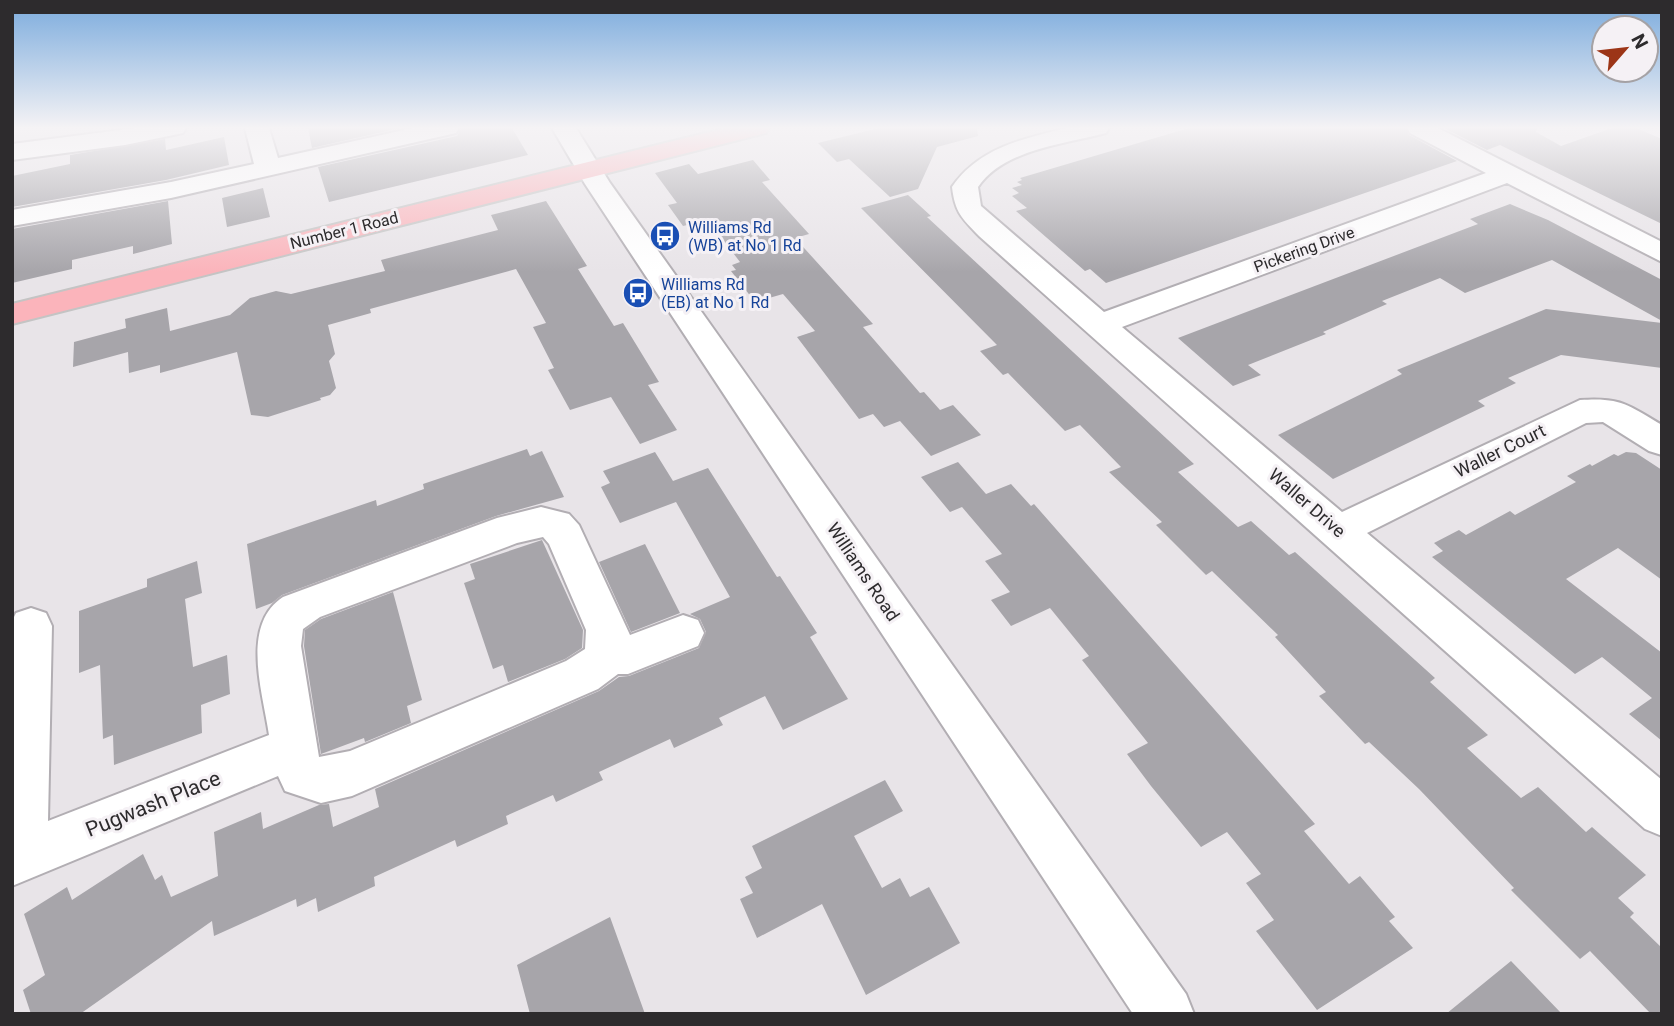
<svg xmlns="http://www.w3.org/2000/svg" width="1674" height="1026" viewBox="0 0 1674 1026" font-family="Roboto,sans-serif">
	<style>
		.building { fill: #a7a5aa }
		.lines { fill: none; stroke-linecap: round; stroke-linejoin: round }
		.minor-casing { stroke: #b2aeb3; stroke-width: 4 }
		.major-casing { stroke: #c4c4c4; stroke-width: 4 }
		.minor { fill: #fff; fill-rule: evenodd }
		.major { fill: #fbb4bb; fill-rule: evenodd }
		.labels { text-anchor: middle; stroke-width: 6; stroke-linejoin: round; paint-order: stroke }
		.far-transit-label { font-size: 16px; fill: #164399; stroke: #f5f1f5; text-anchor: start }
		.far-street-label { font-size: 16px; fill: #2d2b2d; stroke: #f5f1f5 }
		.street-label { font-size: 18px; fill: #2d2b2d; stroke: #f5f1f5 }
		.near-street-label { font-size: 21px; fill: #2d2b2d; stroke: #f5f1f5 }
	</style>
	<rect width="100%" height="100%" fill="#e8e4e8"/>
	<path class="building" d="M308 128H400L312 148Z
		M461 128H512L528 155 329 202 318 167 457 136Z
		M879 128H977L978 136 937 147 918 189 890 197 849 159 837 162 818 143Z
		M1189 128H1405L1409 135 1457 161 1106 283 1090 269 1085 271 1016 211 1027 208 1012 196 1019 193 1012 188 1022 185 1017 182 1022 180 1020 178Z
		M1444 128H1537L1536 132 1561 146 1612 128H1636L1662 139V224L1500 145 1487 150Z
		M224 137 229 165 166 180 12 207V176L70 164V155L165 139 166 150Z
		M753 160 770 180 762 182 809 234 795 238 873 324 863 327 920 393 924 392 940 410 953 405 981 435 931 456 900 421 884 427 873 414 859 419 797 337 815 331 783 294 755 302 731 271 736 270 732 265 740 262 708 220 683 226 668 205 677 203 655 173 689 164 698 174Z
		M263 188 270 217 227 227 222 198Z
		M908 195 931 216 927 217 1194 464 1178 472 1238 527 1251 521 1289 555 1295 552 1435 678 1430 682 1488 735 1467 748 1521 798 1538 787 1586 832 1592 827 1646 875 1618 898 1634 913 1630 917 1662 948V1014H1651L1590 951 1580 959 1511 890 1514 888 1419 789 1369 742 1365 744 1319 696 1326 692 1275 637 1278 635 1212 571 1206 575 1156 525 1162 522 1109 472 1121 467 1080 425 1065 431 1008 373 1003 375 980 351 997 345 861 208Z
		M168 201 172 244 133 254V246L72 260V269L12 283V229Z
		M546 201 587 266 578 269 614 326 623 323 659 382 648 385 677 430 640 444 611 397 570 410 548 370 554 368 533 327 546 323 516 269 370 309 371 313 328 325 335 354 329 361 336 388 330 395 320 398 321 400 268 417 251 415 237 352 160 373V365L129 373 128 352 73 367 74 342 126 328 125 319 167 308 170 331 230 315 250 298 276 291 291 294 385 271 381 260 498 230 491 215Z
		M1510 204 1548 220 1662 280V321L1552 260 1465 293 1440 278 1382 301 1387 304 1323 332 1326 334 1248 365 1261 375 1233 386 1178 338 1478 224 1470 219Z
		M1546 309 1662 323V368L1561 355 1508 378 1516 383 1478 401 1485 406 1333 479 1278 435 1402 374 1397 370Z
		M527 449 530 456 542 451 564 497 496 516 282 595 272 603 256 609 247 544 376 500 377 506 424 489 423 484Z
		M655 452 673 481 708 468 777 577 780 576 817 633 810 637 848 699 783 730 765 696 719 718 723 725 674 748 670 739 599 772 603 780 556 802 553 795 506 816 508 824 457 847 455 840 374 877 375 886 318 912 316 898 297 907 296 899 214 936 212 921 80 1014H31L23 990 45 975 24 914 67 887 72 900 143 854 155 880 162 875 171 897 218 876 214 832 261 812 263 829 319 805 329 804 333 827 379 807 375 789 599 691 619 677 629 676 699 648 706 632 700 619 690 614 730 597 676 502 620 523 601 487 610 483 603 471Z
		M1626 452 1636 453 1662 470V580L1618 548 1566 579 1662 653V741L1629 714 1652 698 1602 657 1575 674 1432 557 1443 551 1434 543 1459 530 1466 535 1510 511 1515 515 1576 482 1567 476 1590 464 1592 466 1614 454 1618 456Z
		M958 462 986 494 1011 484 1031 506 1034 504 1315 824 1304 831 1349 884 1360 876 1395 917 1389 921 1413 948 1317 1010 1256 931 1274 920 1246 883 1261 874 1227 832 1201 847 1151 786 1127 754 1148 743 1082 660 1089 656 1050 608 1011 626 991 600 1010 592 985 561 1002 554 962 507 950 512 921 477Z
		M542 540 583 630 582 648 565 659 508 682 503 665 493 669 464 583 475 579 470 564Z
		M645 544 680 613 631 632 599 562Z
		M197 561 202 593 185 599 193 667 227 655 230 694 201 705 202 733 114 765 113 735 103 739 100 665 79 673V611L147 587V579Z
		M393 592 422 700 407 706 411 723 365 742 364 738 321 754 304 646 305 630 321 619Z
		M885 780 903 811 854 836 882 888 900 878 910 897 929 887 960 943 866 995 822 904 757 938 740 899 753 893 745 877 762 868 752 846Z
		M610 917 645 1014H530L517 965Z
		M1511 961 1562 1014H1446Z"/>
	<g class="lines">
		<g class="minor-casing">
			<path id="minor" d="M136 128H186L183 133 125 145 12 160V144Z
				M245 128H269L278 158 413 128H459L456 133 447 135 171 198 12 226V210L171 182 254 164Z
				M552 128H576L610 183 1186 994 1194 1014H1133L585 184Z
				M1066 128H1109L1106 133C1065 144 1004 149 978 187L981 206 1104 312 1486 173 1410 133 1407 128H1438L1662 242V262L1507 183 1122 327 1342 512 1580 400C1621 397 1628 405 1662 425V455L1649 451 1603 422 1586 423 1367 533 1662 780V836L1645 829 979 236C962 218 955 213 952 187 979 148 1022 139 1066 128Z
				M541 507 569 514 579 525 630 635 683 615 698 620 704 633 698 646 628 674H618L598 689 352 796 321 803 285 791 278 776 12 886V621L16 613 31 608 46 613 52 626 48 821 269 735C263 693 240 625 283 597L497 518ZM543 537 549 544 586 630 585 649 566 661 350 751 319 757 301 646 303 629 320 617 517 543Z"/>
		</g>
		<g class="major-casing">
			<path id="major" d="M726 128H769L766 133 12 324V304Z"/>
		</g>
		<use href="#minor" class="minor"/>
		<use href="#major" class="major"/>
	</g>
	<linearGradient id="sky" x2="0" y2="1"><stop stop-color="#7babdd"/><stop offset="0.47" stop-color="#f5f3f5"/><stop offset="1" stop-color="#f5f3f5" stop-opacity="0"/></linearGradient>
	<rect width="1674" height="272" fill="url(#sky)"/>
	<defs>
		<g id="bus-disc" transform="scale(1.575)"><circle r="9.5" fill="#1a4fb4" stroke="#f5f1f5"/><path d="M-5-6H5V4H4V6H2V4H-2V6H-4V4H-5ZM-3.5-4V0h7V-4ZM-3.5 1.2v1.5H-2V1.2ZM2 1.2v1.5H3.5V1.2Z" fill="#fff"/></g>
	</defs>
	<g fill-rule="evenodd">
		<use href="#bus-disc" x="665" y="236"/>
		<use href="#bus-disc" x="638" y="293"/>
	</g>
	<g class="labels">
		<g class="far-transit-label">
			<text x="688" y="233">Williams Rd<tspan x="688" dy="18">(WB) at No 1 Rd</tspan></text>
			<text x="661" y="290">Williams Rd<tspan x="661" dy="18">(EB) at No 1 Rd</tspan></text>
		</g>
		<g class="far-street-label">
			<text transform="translate(344 230) rotate(-14)" y="6">Number 1 Road</text>
			<text transform="translate(1304 249) rotate(-20)" y="6">Pickering Drive</text>
		</g>
		<g class="street-label">
			<text transform="translate(1500 451) rotate(-26)" y="6">Waller Court</text>
			<text transform="translate(1307 503) rotate(41)" y="6">Waller Drive</text>
			<text transform="translate(863 572) rotate(56)" y="6">Williams Road</text>
		</g>
		<g class="near-street-label">
			<text transform="translate(153 804) rotate(-22)" y="7">Pugwash Place</text>
		</g>
	</g>
	<rect width="1674" height="1026" fill="none" stroke="#2d2b2d" stroke-width="28"/>
	<g transform="translate(1625 49) rotate(62)"><circle r="33" fill="#f5f1f5" stroke="#a5a2a5" stroke-width="2"/>
	<path d="M0-5L12 26L0 18L-12 26Z" fill="#9c3517"/>
	<text y="-10" font-size="19" font-weight="bold" text-anchor="middle" fill="#2d2b2d">N</text>
	</g>
</svg>
